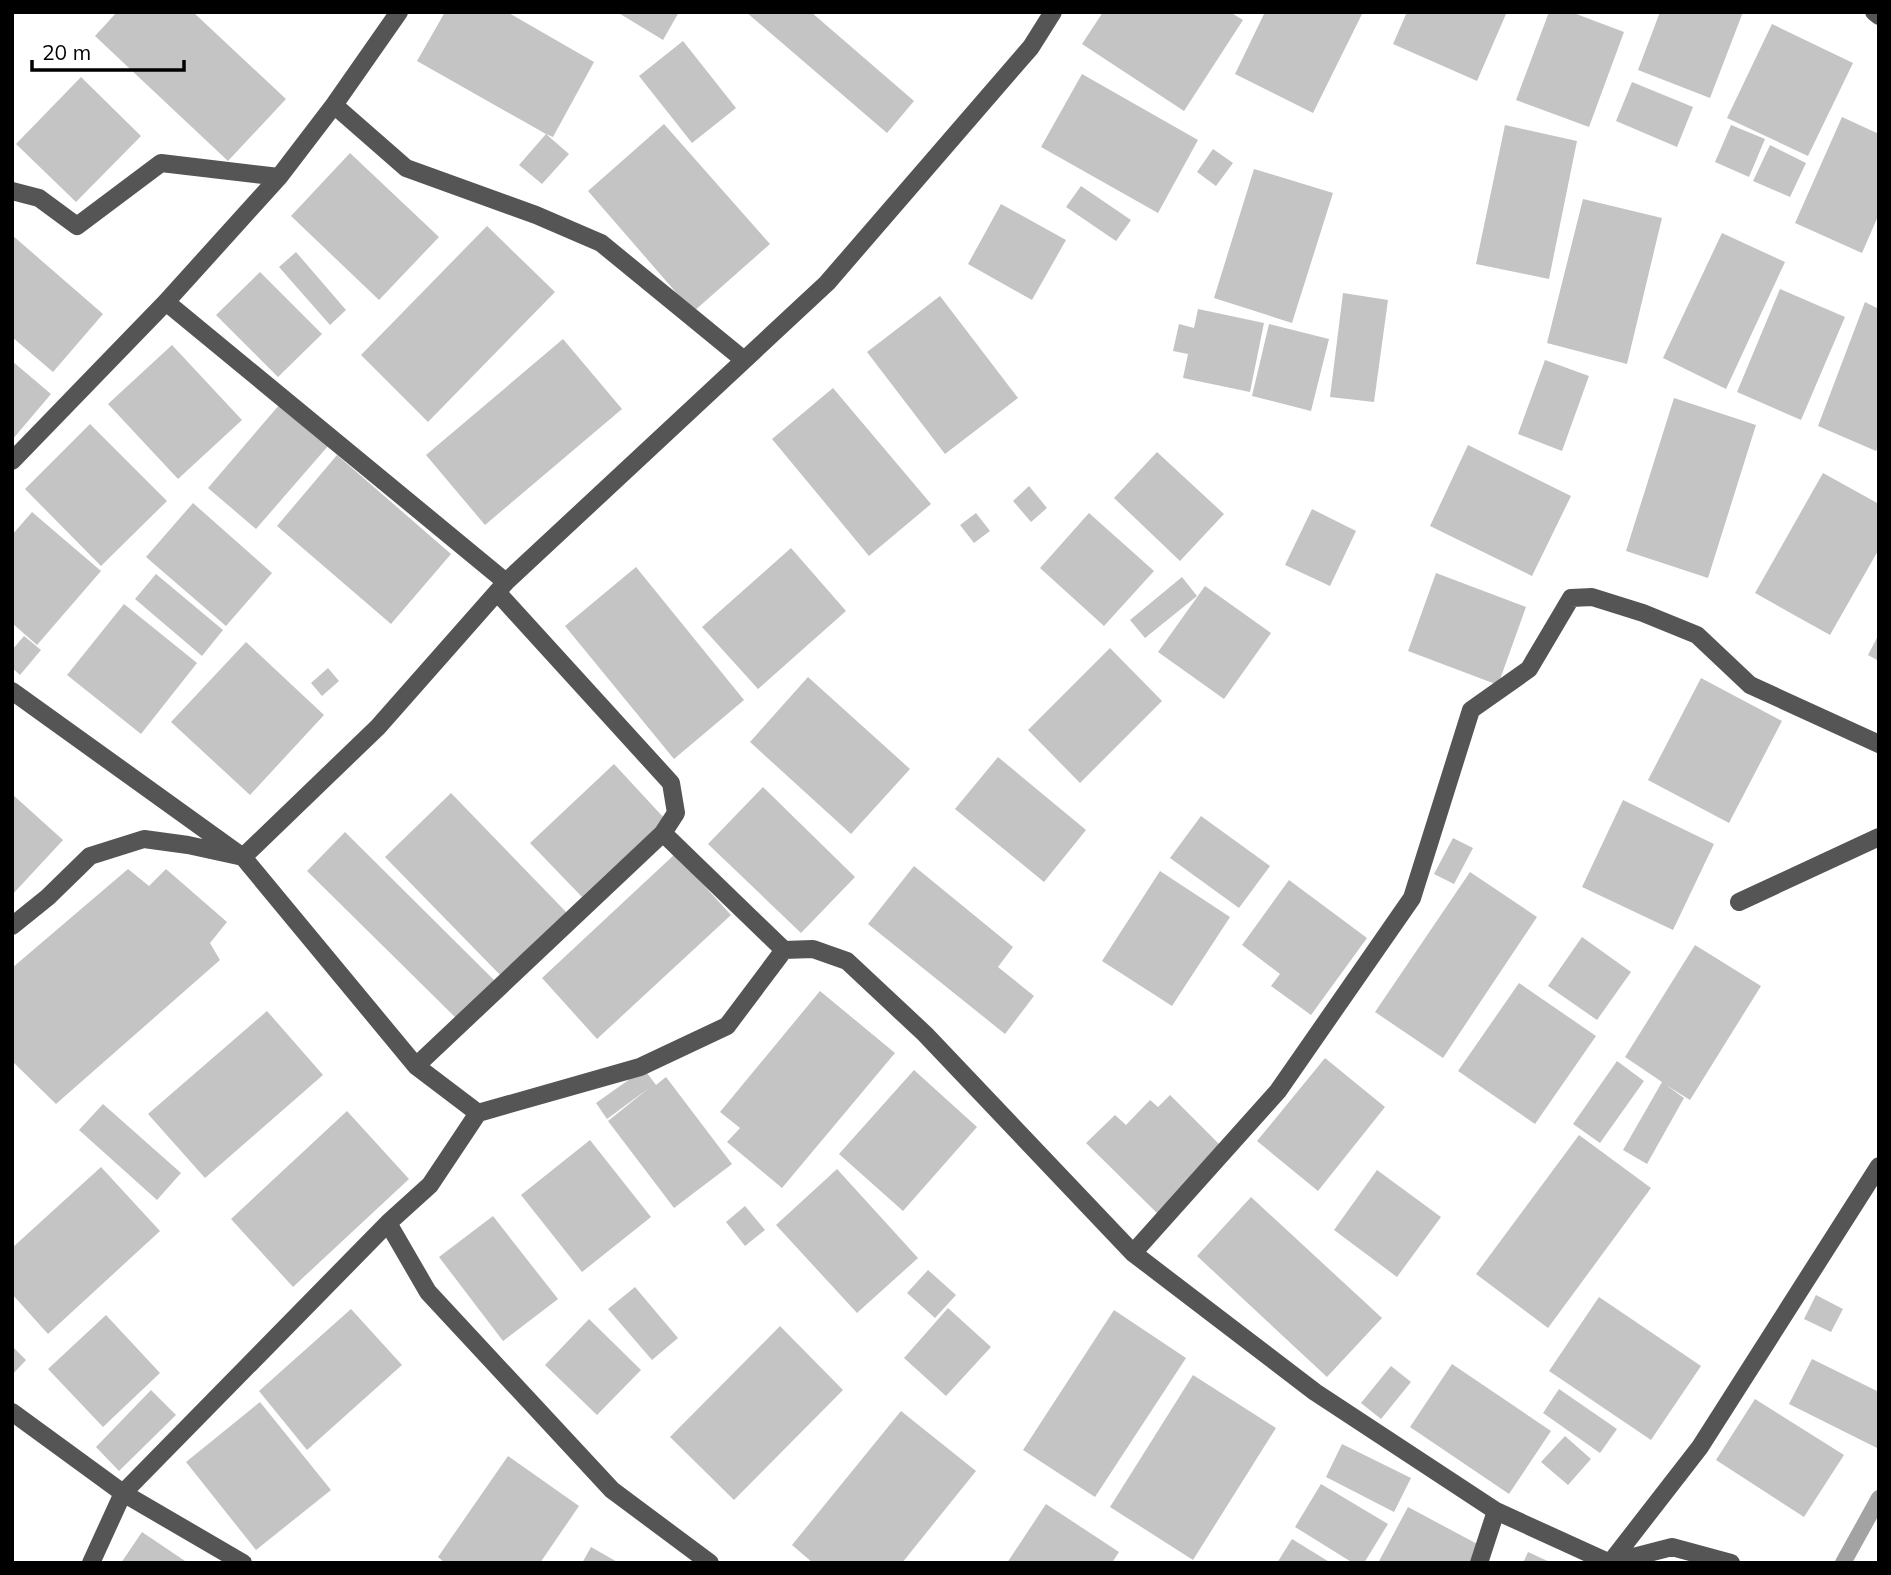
<svg xmlns="http://www.w3.org/2000/svg" width="1891" height="1575" viewBox="0 0 1891 1575" font-family="Mulish,sans-serif">
	<style>
		.lines { fill: none; stroke-linecap: round; stroke-linejoin: round }
		.stream { stroke: #a3a3a3; stroke-width: 16 }
		.building { fill: #c4c4c4 }
		.minor { stroke: #555; stroke-width: 18 }
	</style>
	<rect width="100%" height="100%" fill="#fff"/>
	<g class="lines">
		<path class="stream" d="M1843 1563 1879 1498"/>
	</g>
	<path class="building" d="M117 12H193L286 99 228 161 95 36Z
		M445 12H507L594 62 553 137 546 134 569 154 542 184 519 165 546 134 417 61Z
		M617 12H679L663 40Z
		M746 12H811L914 101 887 133Z
		M1103 12H1230L1243 20 1184 111 1082 44Z
		M1265 12H1363L1313 113 1235 74Z
		M1407 12H1502L1506 14 1477 81 1393 44Z
		M1549 12H1571L1624 32 1589 127 1516 100Z
		M1660 12H1743L1710 98 1638 70Z
		M1772 24 1853 63 1808 156 1727 118Z
		M683 41 736 108 692 143 639 76Z
		M1082 74 1198 140 1158 213 1041 147Z
		M81 77 141 136 76 202 16 144Z
		M1632 82 1693 107 1677 147 1616 121Z
		M1842 117 1879 134V214L1862 253 1795 223Z
		M664 124 770 244 693 312 588 191Z
		M1505 125 1577 141 1549 279 1476 264Z
		M1731 125 1765 139 1749 177 1715 162Z
		M1770 145 1806 163 1790 197 1753 181Z
		M1213 149 1233 163 1216 186 1197 172Z
		M350 153 439 237 379 300 291 216Z
		M1254 169 1333 193 1292 323 1214 298Z
		M1081 186 1131 220 1116 241 1066 207Z
		M1583 199 1662 218 1627 364 1547 343Z
		M1001 204 1066 240 1032 300 968 264Z
		M487 226 555 292 428 422 361 355Z
		M1722 233 1785 262 1726 389 1663 358Z
		M12 235 103 314 53 372 12 337Z
		M296 252 346 310 330 325 279 267Z
		M260 272 322 334 278 377 216 315Z
		M1780 289 1845 317 1801 420 1737 392Z
		M1343 293 1388 300 1374 402 1330 397Z
		M940 296 1018 398 945 454 867 352Z
		M1865 302 1879 309V446L1876 451 1818 426Z
		M1198 309 1264 323 1250 392 1183 378 1188 354 1173 351 1179 324 1194 328Z
		M1269 324 1329 339 1311 411 1252 396Z
		M563 339 622 409 485 525 426 455Z
		M172 345 242 420 178 479 108 404Z
		M1545 360 1589 376 1562 451 1518 434Z
		M12 361 51 394 12 440Z
		M833 388 931 504 869 556 772 439Z
		M1674 398 1756 425 1708 578 1626 551Z
		M280 404 328 446 256 529 208 488Z
		M90 424 167 501 101 566 25 489Z
		M1468 445 1571 496 1532 576 1430 526Z
		M1157 452 1224 514 1180 561 1114 498Z
		M337 455 451 554 391 624 277 526Z
		M1823 473 1879 504V549L1830 635 1755 593Z
		M1029 486 1047 508 1031 522 1013 501Z
		M193 503 272 573 226 626 146 557Z
		M1312 509 1356 531 1330 586 1285 565Z
		M32 512 101 571 37 645 12 623V535Z
		M976 513 990 531 974 543 960 525Z
		M1089 513 1154 571 1104 626 1040 568Z
		M791 548 846 611 758 689 702 627Z
		M636 567 744 700 674 759 565 626Z
		M1436 573 1526 607 1498 685 1408 651Z
		M156 574 223 630 202 656 135 599Z
		M1182 577 1197 596 1145 638 1130 620Z
		M1205 586 1271 633 1224 699 1158 652Z
		M124 604 197 663 141 734 67 675Z
		M1879 634V661L1868 655Z
		M24 636 41 650 20 675 12 668V650Z
		M246 642 324 715 250 795 171 722Z
		M1110 648 1162 701 1080 783 1028 730Z
		M328 668 339 681 322 696 311 683Z
		M808 677 910 769 851 834 750 742Z
		M1701 678 1782 721 1729 823 1648 780Z
		M998 757 1086 830 1044 882 955 809Z
		M614 764 665 819 582 897 530 843Z
		M763 787 855 877 801 933 708 844Z
		M451 793 570 916 505 980 385 857Z
		M12 794 63 840 12 895Z
		M1623 800 1714 844 1673 930 1582 887Z
		M1201 816 1270 866 1239 908 1170 858Z
		M345 832 496 982 458 1020 307 871Z
		M1453 838 1473 848 1454 884 1434 874Z
		M675 854 731 915 597 1039 542 978Z
		M914 866 1013 947 998 967 1034 996 1005 1034 868 924Z
		M128 869 149 886 166 869 227 922 210 943 220 960 56 1104 12 1061V968Z
		M1160 871 1230 917 1172 1006 1102 961Z
		M1470 872 1537 917 1443 1058 1375 1012Z
		M1289 880 1367 938 1311 1015 1271 986 1280 974 1242 945Z
		M1582 937 1631 972 1597 1020 1548 986Z
		M1695 945 1761 986 1690 1100 1666 1085 1684 1098 1647 1164 1623 1150 1662 1082 1625 1057Z
		M1519 983 1596 1036 1535 1124 1458 1071Z
		M820 991 895 1053 782 1188 727 1142 740 1128 720 1112Z
		M267 1011 323 1075 205 1178 148 1114Z
		M1325 1058 1385 1107 1318 1191 1257 1141Z
		M1617 1061 1644 1081 1600 1143 1573 1124Z
		M644 1069 656 1085 666 1077 732 1164 674 1208 608 1121 649 1088 607 1119 596 1103Z
		M914 1070 977 1127 903 1211 839 1154Z
		M1170 1095 1224 1149 1159 1215 1086 1143 1115 1115 1126 1125 1150 1100 1158 1107Z
		M103 1104 181 1173 157 1200 79 1130Z
		M347 1111 409 1179 293 1287 231 1219Z
		M1579 1135 1651 1188 1548 1328 1476 1274Z
		M590 1140 651 1217 582 1272 521 1195Z
		M101 1167 160 1231 48 1334 12 1294V1248Z
		M837 1169 918 1258 857 1313 776 1225Z
		M1377 1170 1441 1217 1397 1277 1334 1230Z
		M1251 1197 1382 1318 1327 1377 1197 1256Z
		M745 1206 765 1230 745 1246 726 1222Z
		M493 1216 558 1299 503 1341 439 1257Z
		M928 1270 956 1295 935 1318 907 1293Z
		M635 1287 678 1338 652 1360 608 1309Z
		M1816 1295 1843 1309 1831 1332 1804 1319Z
		M1599 1297 1701 1366 1651 1440 1549 1371Z
		M948 1308 991 1347 946 1396 904 1358Z
		M351 1309 402 1365 307 1450 259 1391Z
		M1114 1310 1186 1358 1095 1497 1023 1450Z
		M106 1315 160 1373 103 1427 48 1369Z
		M589 1319 641 1370 597 1415 545 1365Z
		M780 1326 843 1390 734 1500 670 1437Z
		M12 1346 26 1360 12 1375Z
		M1812 1359 1879 1392V1449L1789 1404Z
		M1452 1364 1551 1431 1509 1494 1410 1427Z
		M1391 1366 1411 1382 1381 1419 1361 1403Z
		M1193 1375 1276 1428 1193 1560 1110 1507Z
		M1559 1389 1617 1429 1600 1453 1543 1413Z
		M151 1390 176 1415 119 1471 96 1447Z
		M1755 1399 1844 1455 1804 1517 1716 1460Z
		M260 1402 331 1490 256 1550 186 1462Z
		M901 1411 976 1471 902 1563H813L792 1545Z
		M1565 1436 1591 1459 1568 1485 1541 1462Z
		M1342 1444 1411 1478 1394 1512 1326 1477Z
		M508 1456 579 1506 540 1563H445L438 1557Z
		M1321 1484 1388 1524 1364 1563H1353L1295 1527Z
		M1046 1504 1119 1552 1112 1563H1007Z
		M1408 1507 1481 1546 1471 1563H1378Z
		M142 1532 188 1563H121Z
		M1292 1539 1331 1563H1277Z
		M591 1547 619 1563H582Z
		M1528 1552 1552 1563H1523Z"/>
	<g class="lines">
		<path class="minor" d="M1874 12 1879 16
			M334 105 406 168 536 215 601 243 744 360
			M12 191 39 198 77 226 161 163 279 177
			M166 302 506 582
			M12 461 166 302 279 177 334 105 399 12
			M497 592 671 783 676 813 663 833 784 950 813 949 847 961 925 1034 1133 1253 1315 1392 1496 1511 1610 1563
			M12 691 243 857 416 1066 478 1113
			M1739 902 1879 837
			M12 926 48 897 90 856 144 839 188 845 243 857 378 727 506 582 827 283 1031 47 1053 12
			M416 1066 663 833
			M388 1223 428 1292 612 1490 710 1563
			M1133 1253 1278 1091 1412 898 1471 710 1529 669 1571 598 1592 597 1643 613 1697 635 1750 685 1879 744
			M12 1412 123 1493 243 1563
			M91 1563 123 1493 388 1223 430 1185 478 1113 640 1067 727 1026 784 950
			M1479 1563 1496 1511
			M1610 1563 1700 1447 1879 1166
			M1610 1563 1672 1547 1731 1563"/>
	</g>
	<rect width="1891" height="1575" fill="none" stroke="#000000" stroke-width="28"/>
	<path d="M32 60v10h152v-10" fill="none" stroke="#000000" stroke-width="3.5"/>
	<text x="42" y="60" font-size="21" fill="#000000" stroke="#ffffff" stroke-width="5" paint-order="stroke">20 m</text>
</svg>
